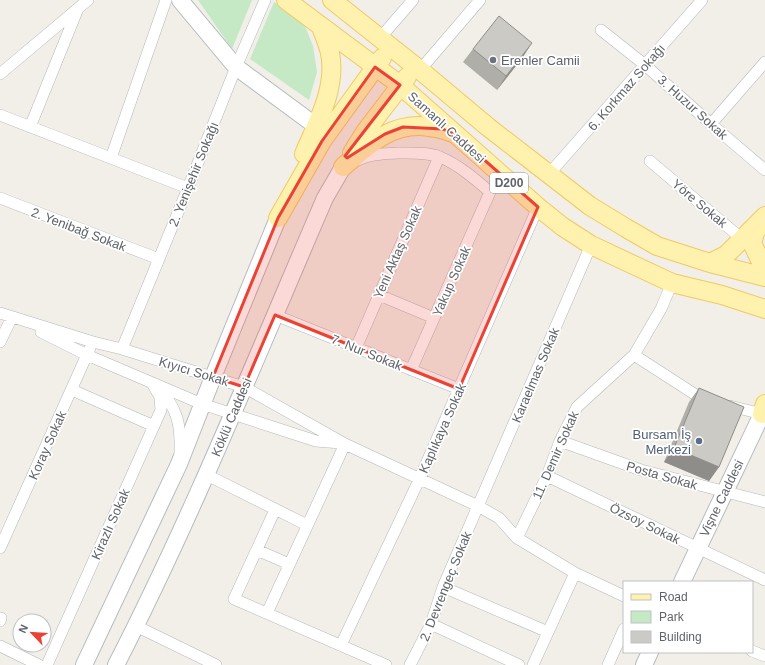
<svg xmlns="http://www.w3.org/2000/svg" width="765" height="665" viewBox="0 0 765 665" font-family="Arial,sans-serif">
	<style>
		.green { fill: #c5e8c5 }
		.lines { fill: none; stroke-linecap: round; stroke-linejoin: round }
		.minor-casing { stroke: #b5b8bc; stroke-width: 12 }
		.secondary-casing { stroke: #b6babf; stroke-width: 18 }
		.primary-casing { stroke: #f2c960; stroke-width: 20 }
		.minor { stroke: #fff; stroke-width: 11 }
		.secondary { stroke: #fff; stroke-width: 16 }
		.primary { stroke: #fff2af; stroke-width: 18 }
		.wall { fill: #afaea9 }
		.shaded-wall { fill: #8f8d8a }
		.building { fill: #cccac5; stroke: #8f8d8a }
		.marked { fill: #ea4335; fill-opacity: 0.2; stroke: #ea4335; stroke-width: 3; stroke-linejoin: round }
		.worship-dot { fill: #6b7280; stroke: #fff; stroke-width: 1.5 }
		.service-dot { fill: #5c6f8a; stroke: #fff; stroke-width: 1.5 }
		.labels { text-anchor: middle; stroke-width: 3.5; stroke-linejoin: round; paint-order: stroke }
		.shield { fill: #fff; stroke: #8f9295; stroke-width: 1 }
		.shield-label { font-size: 12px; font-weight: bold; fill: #5f6368 }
		.worship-label { font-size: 13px; fill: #5b616d; stroke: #fff; text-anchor: start }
		.street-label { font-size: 13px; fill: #5f6368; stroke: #fff }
		.service-label { font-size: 13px; fill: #4e5e75; stroke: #fff; text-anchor: end }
	</style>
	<rect width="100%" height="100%" fill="#f1efe8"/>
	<path class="green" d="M198 0H252L232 49Z
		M274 2 305 26 313 46 317 72 309 100 250 59Z"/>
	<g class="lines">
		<g class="minor-casing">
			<path id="minor" d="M601 30 645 65 711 124 765 170
				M380 38 413 0
				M420 70 480 0
				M0 74 88 0
				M0 115 188 188
				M711 124 765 62
				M30 127 77 11
				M111 158 166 0
				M358 160C372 154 382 154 397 153 410 153 427 152 440 157 459 165 475 179 490 192L411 370
				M650 161 742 239 748 241
				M549 174 702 0
				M0 198 159 259
				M379 295 434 318
				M0 313 93 342 122 349 244 387 345 444 478 506 499 518 517 538 575 573 624 596
				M275 315 459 389
				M41 332 87 355 202 404 316 441 341 443
				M0 342 12 317
				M356 348 439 157
				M122 349 188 188 236 67 265 0
				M634 355 699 397 707 400
				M157 388C178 406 181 427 180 453
				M72 390 154 426
				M730 406 762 414
				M560 441 641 470 765 502
				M207 475 307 525
				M547 476 765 580
				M275 510 234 599 386 665
				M517 538 547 476 560 441 577 407 634 355 661 309 672 283
				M0 548 90 348
				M257 550 289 564
				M443 587 548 632
				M267 613 345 444
				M0 618H1L0 621
				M431 624 519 665
				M136 626 216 665
				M341 645 420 478 538 207
				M0 646 39 665
				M752 651 765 656
				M47 665 161 410 160 397 152 383
				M410 665 431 624 443 587 591 245
				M533 665 575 573
				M608 665 624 629"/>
		</g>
		<g class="secondary-casing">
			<path id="secondary" d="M180 0 236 67 316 126
				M682 582 762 414
				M84 665 179 464 213 377 278 218
				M116 665C194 513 257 355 325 198L343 167
				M644 665 650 652"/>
		</g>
		<g class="primary-casing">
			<path id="primary" d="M286 0 400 85 538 207 563 227 591 245 672 283 722 295 765 309
				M332 0 420 70 488 127 590 206 626 228 657 246 710 263 765 277
				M352 153 365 132 407 77
				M304 154C317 123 337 88 330 53 328 44 324 35 321 27
				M343 167C368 145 393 121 429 127 437 128 443 129 450 132
				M278 218 322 141 382 58
				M760 225 755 233 752 243 762 264 765 266
				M710 263 726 255 765 216
				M762 414 765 404"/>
		</g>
		<use href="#minor" class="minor"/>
		<use href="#secondary" class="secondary"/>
		<use href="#primary" class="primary"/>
	</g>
	<path class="wall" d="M473 49 523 57 497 90 463 62Z
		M699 388 719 467 709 481 664 462 689 402Z"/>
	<path class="shaded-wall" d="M532 43 523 57 497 90 506 76Z
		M674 448 719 467 709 481 664 462Z"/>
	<path class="building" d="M499 16 532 43 506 76 473 49Z
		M699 388 744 407 719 467 674 448Z"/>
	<path class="marked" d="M375 67 400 85 345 156 347 158 385 134 403 127 443 129 456 135 538 207 459 389 275 315 244 387 213 377 278 218 322 141Z"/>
	<circle class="worship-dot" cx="493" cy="60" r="4"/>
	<circle class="service-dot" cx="699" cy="441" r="4"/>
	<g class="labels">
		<rect class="shield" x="490" y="173" width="38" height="20" rx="3"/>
		<g class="shield-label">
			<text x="509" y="187">D200</text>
		</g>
		<g class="worship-label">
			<text x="501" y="65">Erenler Camii</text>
		</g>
		<g class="street-label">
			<text transform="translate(626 87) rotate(-49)" y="5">6. Korkmaz Sokağı</text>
			<text transform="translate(693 107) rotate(42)" y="5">3. Huzur Sokak</text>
			<text transform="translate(447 127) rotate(42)" y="5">Samanlı Caddesi</text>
			<text transform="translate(193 174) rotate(-68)" y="5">2. Yenişehir Sokağı</text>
			<text transform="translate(700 203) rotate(40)" y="5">Yöre Sokak</text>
			<text transform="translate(79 229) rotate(21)" y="5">2. Yenibağ Sokak</text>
			<text transform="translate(397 252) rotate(-66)" y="5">Yeni Aktaş Sokak</text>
			<text transform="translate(451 281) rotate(-66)" y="5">Yakup Sokak</text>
			<text transform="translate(367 352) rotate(22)" y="5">7. Nur Sokak</text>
			<text transform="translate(194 371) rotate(17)" y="5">Kıyıcı Sokak</text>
			<text transform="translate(535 375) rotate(-67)" y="5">Karaelmas Sokak</text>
			<text transform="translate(231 417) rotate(-67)" y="5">Köklü Caddesi</text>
			<text transform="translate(442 428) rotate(-66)" y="5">Kaplıkaya Sokak</text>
			<text transform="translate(47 445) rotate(-66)" y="5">Koray Sokak</text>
			<text transform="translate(555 455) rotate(-66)" y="5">11. Demir Sokak</text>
			<text transform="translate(662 475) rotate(16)" y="5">Posta Sokak</text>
			<text transform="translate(721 498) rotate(-64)" y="5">Vişne Caddesi</text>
			<text transform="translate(645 523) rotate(26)" y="5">Özsoy Sokak</text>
			<text transform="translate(110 524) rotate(-66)" y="5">Kirazlı Sokak</text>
			<text transform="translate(445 586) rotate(-68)" y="5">2. Devrengeç Sokak</text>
		</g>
		<g class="service-label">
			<text x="691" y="439">Bursam İş<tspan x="691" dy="15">Merkezi</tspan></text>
		</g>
	</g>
	<rect x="623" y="581" width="130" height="72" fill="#ffffff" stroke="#bfc1c3"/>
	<rect x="631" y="594" width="20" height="6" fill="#fff2af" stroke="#bfc1c3"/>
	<text x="659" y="601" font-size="12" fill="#5f6368">Road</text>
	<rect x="631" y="611" width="20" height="12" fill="#c5e8c5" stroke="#bfc1c3"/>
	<text x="659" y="621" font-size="12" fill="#5f6368">Park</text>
	<rect x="631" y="631" width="20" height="12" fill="#cccac5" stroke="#bfc1c3"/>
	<text x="659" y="641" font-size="12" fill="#5f6368">Building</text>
	<g transform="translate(32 633) rotate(295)"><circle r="19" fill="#ffffff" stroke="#bfc1c3"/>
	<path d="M0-3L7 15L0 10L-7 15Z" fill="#ea4335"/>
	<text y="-6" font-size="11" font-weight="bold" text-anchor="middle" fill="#5f6368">N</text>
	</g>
</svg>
